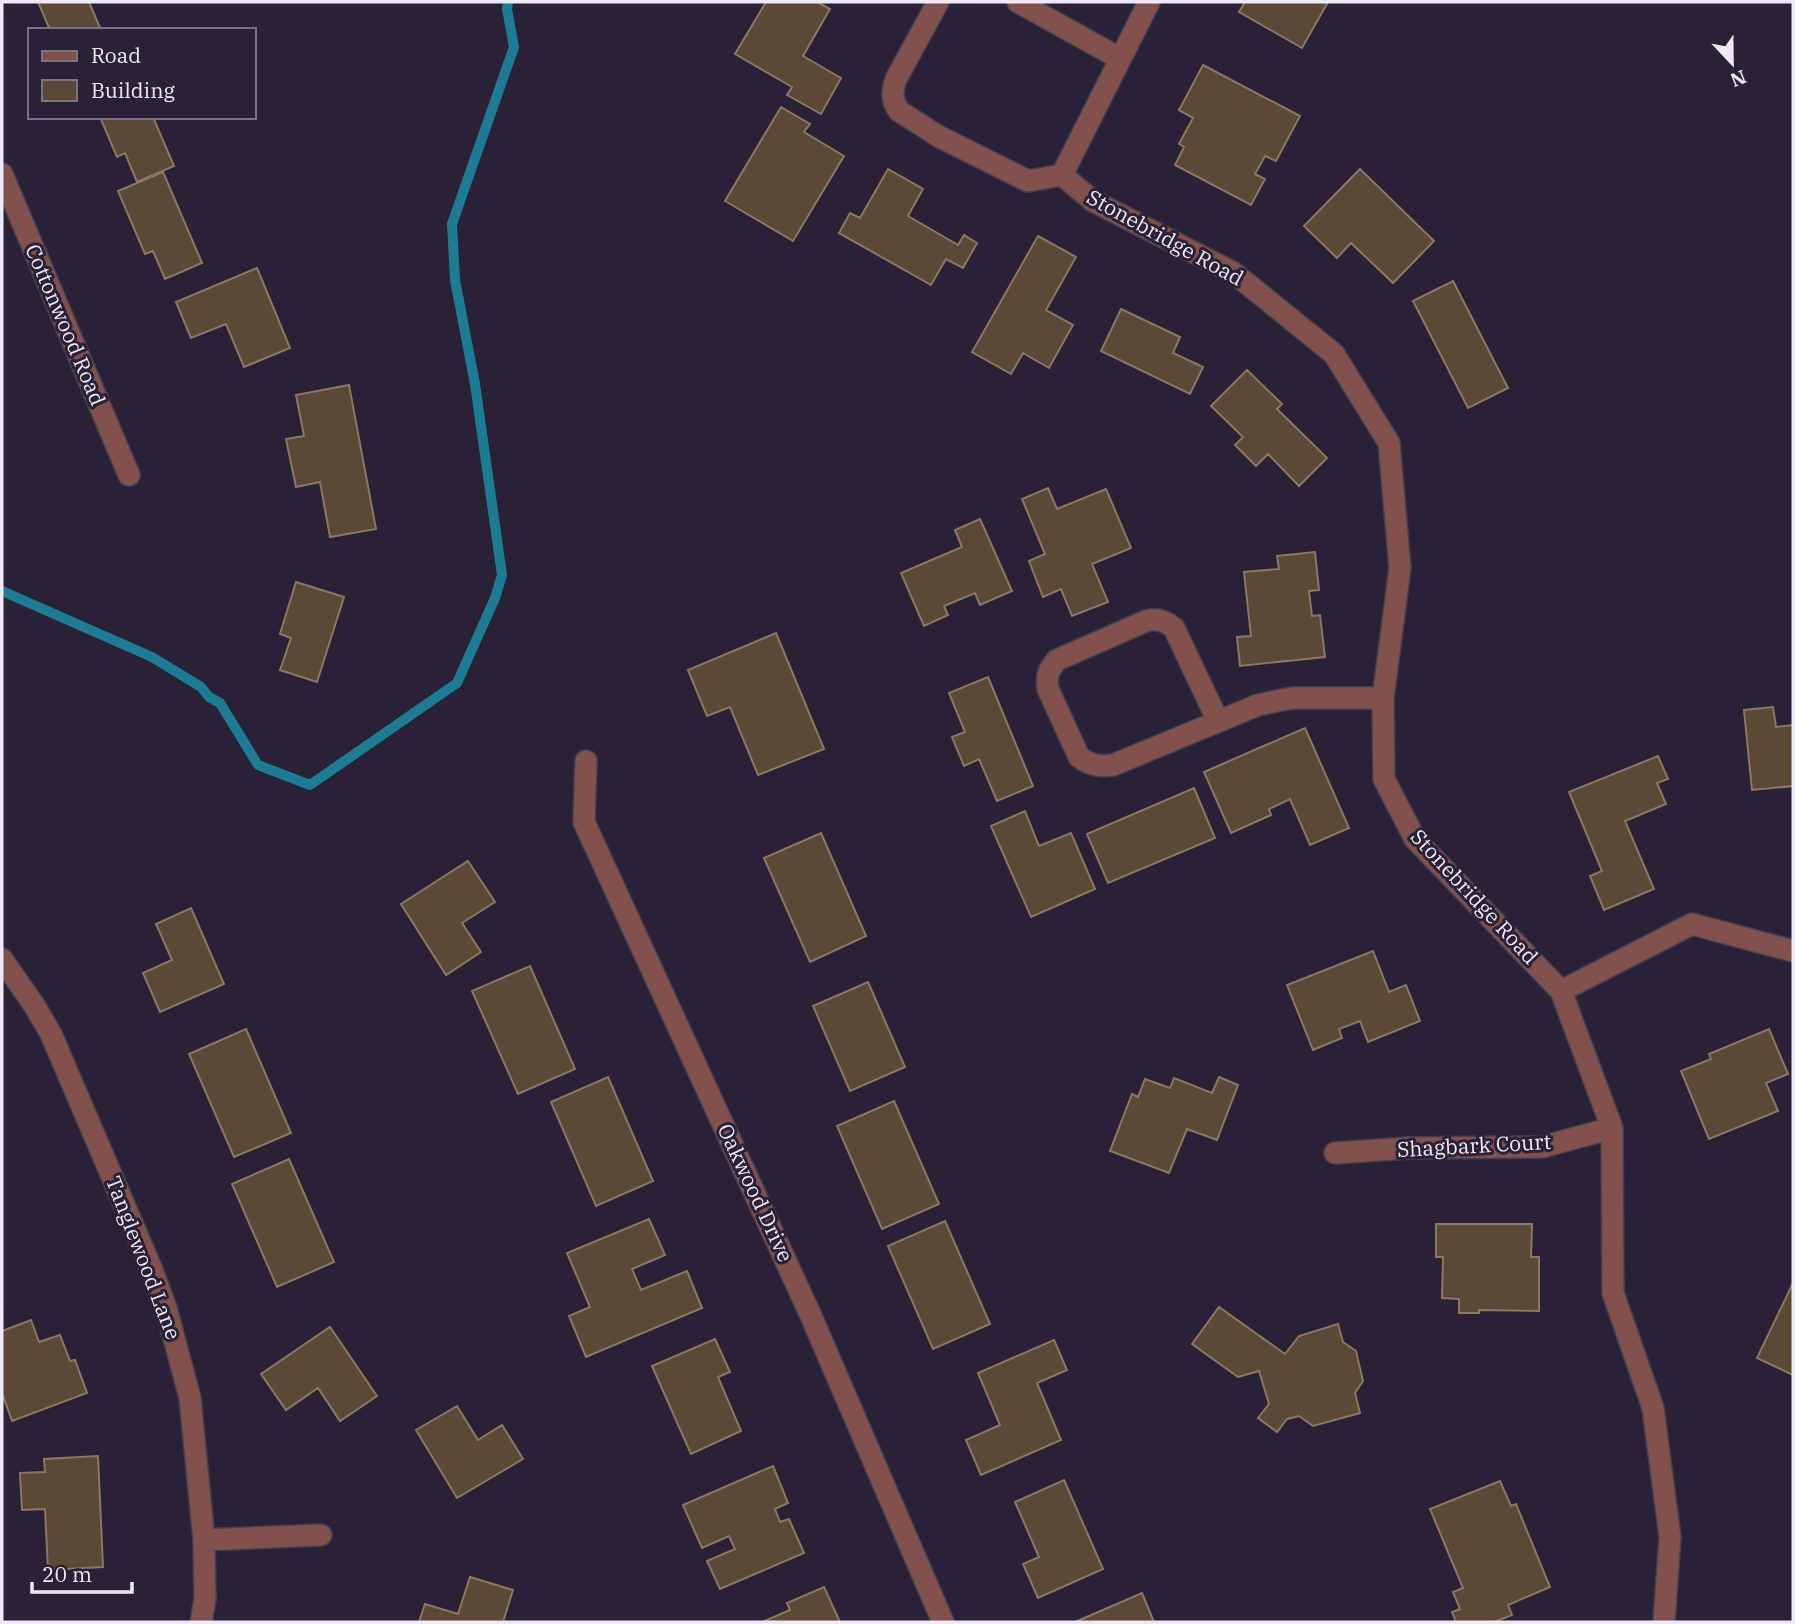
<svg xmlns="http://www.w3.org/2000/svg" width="1795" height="1624" viewBox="0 0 1795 1624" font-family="'IBM Plex Serif',serif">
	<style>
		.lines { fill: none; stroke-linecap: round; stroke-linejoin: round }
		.stream { stroke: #1d7c93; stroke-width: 10 }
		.building { fill: #5b4835; stroke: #8b7763; stroke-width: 2 }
		.minor-casing { stroke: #443e52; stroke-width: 24 }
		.minor { stroke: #82514b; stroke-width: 21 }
		.labels { text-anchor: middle; stroke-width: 6; stroke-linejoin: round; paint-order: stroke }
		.street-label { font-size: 21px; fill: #ede9f7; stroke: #292237 }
	</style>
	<rect width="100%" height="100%" fill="#292237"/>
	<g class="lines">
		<path class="stream" d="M2 591 152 657 201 687 209 697 220 703 258 765 310 785 457 683 495 598 502 575 475 384 455 280 452 224 514 47 507 9 508 2"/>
	</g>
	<path class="building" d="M38 2H89L101 30H50Z
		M766 2H817L830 9 803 56 841 78 821 114 787 95 792 87 735 54Z
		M1245 2H1328L1302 48 1239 12Z
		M1203 65 1300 116 1276 161 1265 156 1255 174 1265 179 1251 205 1175 165 1184 147 1179 144 1193 118 1179 110Z
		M781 107 810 124 804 132 844 156 793 241 725 201Z
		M100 117H153L174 166 137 182 125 153 117 157Z
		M888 169 923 189 908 216 958 245 964 235 977 243 963 268 946 259 931 285 839 233 850 213 860 218Z
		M1360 169 1434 241 1393 283 1351 243 1337 258 1304 226Z
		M163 172 202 263 165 279 153 251 145 254 118 191Z
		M1038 236 1076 257 1046 310 1073 325 1049 368 1023 353 1011 374 972 352Z
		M257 268 290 348 244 367 226 324 191 338 176 302Z
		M1453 281 1508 388 1468 408 1413 301Z
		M1121 309 1180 337 1173 353 1203 367 1190 394 1101 351Z
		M1247 370 1282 404 1277 409 1327 458 1299 486 1268 454 1256 466 1235 445 1243 437 1211 406Z
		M349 385 376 529 330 537 320 482 296 487 286 439 304 436 296 395Z
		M1048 488 1057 509 1106 489 1131 548 1092 564 1108 602 1072 616 1061 589 1043 597 1029 561 1045 554 1022 499Z
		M980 519 1012 591 980 605 975 593 944 606 948 615 924 626 901 573 962 547 955 530Z
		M1315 552 1319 590 1309 591 1312 616 1320 615 1325 657 1240 666 1237 637 1251 636 1244 572 1279 569 1277 556Z
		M296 582 344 597 317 682 280 670 291 638 280 634Z
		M776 633 824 749 758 775 730 707 707 716 688 670Z
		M988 677 1033 786 997 801 979 759 964 766 952 737 965 732 949 693Z
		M1773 707 1776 727 1793 725V786L1752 790 1744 710Z
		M1305 728 1349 828 1310 845 1290 799 1269 809 1271 815 1231 833 1204 772Z
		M1658 756 1668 779 1657 783 1666 804 1625 821 1654 889 1604 910 1590 876 1602 871 1569 792Z
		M1194 788 1215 838 1108 883 1087 834Z
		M1025 811 1039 846 1071 833 1095 889 1031 917 991 826Z
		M821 833 866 936 810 962 764 858Z
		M468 861 495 902 462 923 481 952 446 975 401 904Z
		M191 908 224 984 160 1012 143 973 172 960 156 924Z
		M1373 951 1389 992 1406 985 1420 1021 1368 1042 1360 1021 1339 1029 1342 1038 1313 1050 1287 985Z
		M530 966 575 1069 518 1094 472 991Z
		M868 982 905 1067 850 1091 813 1006Z
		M246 1029 291 1133 234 1157 189 1054Z
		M1769 1029 1788 1074 1766 1083 1778 1111 1709 1139 1681 1071 1711 1059 1709 1054Z
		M608 1077 653 1181 596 1206 551 1102Z
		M1219 1077 1238 1085 1217 1140 1187 1129 1169 1173 1110 1151 1132 1094 1138 1097 1145 1079 1170 1088 1174 1078 1212 1093Z
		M894 1101 939 1204 882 1229 837 1126Z
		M289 1159 334 1262 277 1287 232 1184Z
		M649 1219 665 1255 632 1269 641 1290 687 1271 702 1308 586 1357 569 1316 590 1307 567 1253Z
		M945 1221 990 1324 933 1349 888 1246Z
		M1436 1224H1532L1531 1257H1539V1311L1479 1310V1313H1459V1299L1442 1298 1443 1257H1436Z
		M1793 1283V1375L1757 1358Z
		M1219 1307 1285 1354 1299 1336 1338 1324 1343 1342 1356 1351 1363 1381 1355 1393 1360 1413 1313 1426 1299 1416 1287 1419 1277 1432 1258 1418 1269 1404 1259 1371 1238 1377 1192 1344Z
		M31 1320 39 1342 60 1335 70 1361 75 1360 87 1393 12 1421 2 1393V1331Z
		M330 1327 377 1396 340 1421 318 1388 286 1410 261 1374Z
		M715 1339 730 1372 718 1377 741 1431 691 1454 652 1366Z
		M1054 1340 1067 1370 1037 1383 1061 1440 981 1475 966 1440 1000 1425 978 1373Z
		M457 1406 478 1440 502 1425 523 1459 457 1498 416 1430Z
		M98 1456 103 1567 48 1570 45 1509 22 1510 20 1473 45 1472 44 1459Z
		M773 1466 788 1503 775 1509 780 1522 789 1519 804 1553 720 1589 707 1561 735 1549 729 1536 702 1548 683 1505Z
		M1064 1480 1103 1569 1038 1598 1023 1564 1039 1557 1015 1502Z
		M1500 1481 1511 1506 1516 1504 1550 1587 1508 1605 1512 1615 1494 1622H1456L1452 1612 1460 1609 1453 1592 1463 1588 1430 1509Z
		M470 1577 513 1590 503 1622H419L425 1604 458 1614Z
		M824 1587 840 1622H762L790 1610 787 1603Z
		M1142 1593 1154 1622H1075Z"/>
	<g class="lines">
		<g class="minor-casing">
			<path id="minor" d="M938 2 896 79C892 91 891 100 899 111L938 136 1028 181 1062 175
				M1018 2 1119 58
				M2 174 129 475
				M1062 175 1093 201 1234 273 1334 354 1389 443 1400 568 1383 698 1384 779 1415 839 1561 991 1612 1128 1613 1293 1653 1408 1670 1537 1664 1622
				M1062 175 1149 2
				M1218 721 1174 628C1165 621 1158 618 1146 621L1057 660C1048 670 1046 676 1048 689L1079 757C1090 765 1099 767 1113 765L1258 705 1292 698H1383
				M586 761 584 822 811 1316 943 1622
				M2 959 34 1005 51 1034 152 1270 166 1308 190 1398 204 1540 205 1599 201 1622
				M1561 991 1692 924 1793 951
				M1335 1153 1408 1148 1542 1147 1612 1128
				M204 1540 321 1535"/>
		</g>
		<use href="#minor" class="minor"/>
	</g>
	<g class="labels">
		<g class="street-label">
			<text transform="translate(1165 238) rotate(29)" y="7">Stonebridge Road</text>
			<text transform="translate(65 325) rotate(67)" y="7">Cottonwood Road</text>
			<text transform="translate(1474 897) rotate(47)" y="7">Stonebridge Road</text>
			<text transform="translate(1474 1146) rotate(-3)" y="7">Shagbark Court</text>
			<text transform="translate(755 1193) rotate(65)" y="7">Oakwood Drive</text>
			<text transform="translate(143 1258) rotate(69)" y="7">Tanglewood Lane</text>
		</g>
	</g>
	<rect width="1795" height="1624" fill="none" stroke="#ede9f7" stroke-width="7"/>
	<rect x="28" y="28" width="228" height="91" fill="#292237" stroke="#777284" stroke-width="2"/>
	<rect x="42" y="51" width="35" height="10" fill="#82514b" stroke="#777284" stroke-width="2"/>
	<text x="91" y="63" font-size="21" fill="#ede9f7">Road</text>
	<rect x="42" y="80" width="35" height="21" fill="#5b4835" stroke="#777284" stroke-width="2"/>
	<text x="91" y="98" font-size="21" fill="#ede9f7">Building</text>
	<g transform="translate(1732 63) rotate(158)" stroke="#292237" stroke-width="5" paint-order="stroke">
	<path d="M0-5L12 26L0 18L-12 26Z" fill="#ede9f7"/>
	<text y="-10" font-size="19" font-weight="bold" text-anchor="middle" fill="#ede9f7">N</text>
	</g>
	<path d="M32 1582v10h100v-10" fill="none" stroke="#ede9f7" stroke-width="3.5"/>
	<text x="42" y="1582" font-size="21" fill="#ede9f7" stroke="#292237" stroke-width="5" paint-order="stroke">20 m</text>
</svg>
